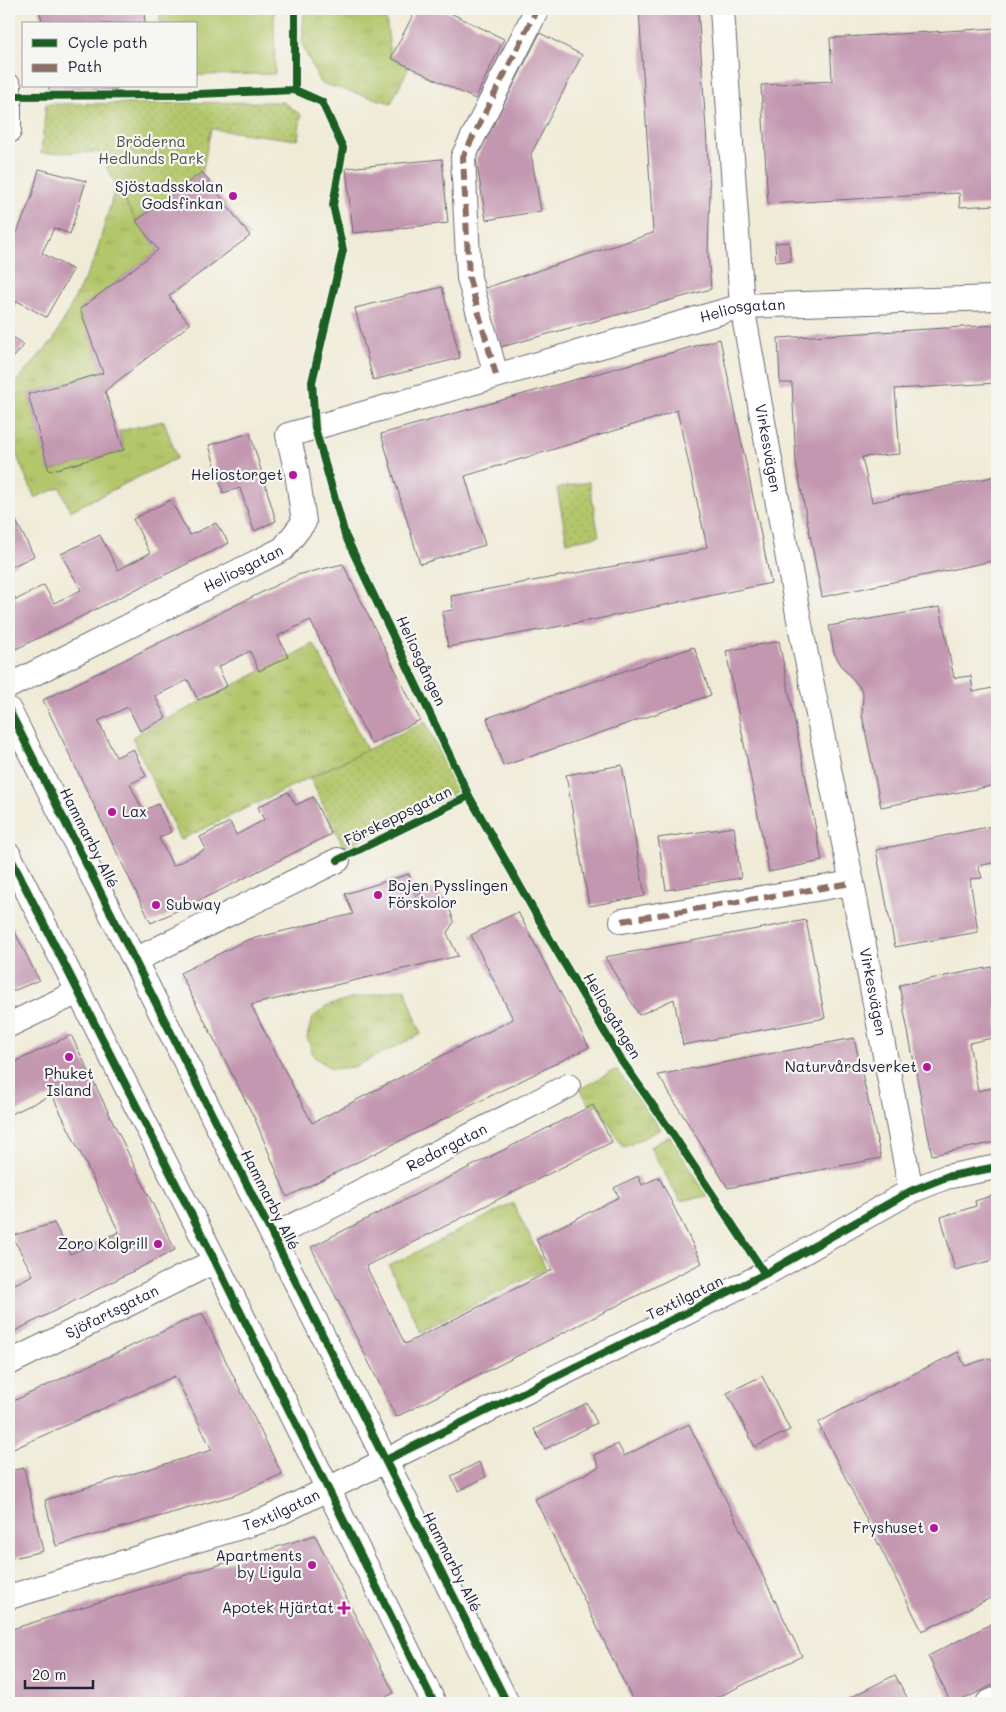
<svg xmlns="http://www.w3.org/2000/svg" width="1006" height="1712" viewBox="0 0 1006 1712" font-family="Mali,sans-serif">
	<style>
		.grass { fill: url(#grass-tufts); stroke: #6a7452 }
		.park { fill: url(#park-dots); stroke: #6a7452 }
		.garden { fill: #b3c66a; stroke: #6a7452 }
		.building { fill: #c397b0 }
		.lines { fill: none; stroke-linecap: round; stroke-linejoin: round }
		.minor-casing { stroke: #6a6872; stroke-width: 26 }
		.minor { stroke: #fff; stroke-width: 24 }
		.quiet { stroke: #8d6e63; stroke-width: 6; stroke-dasharray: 12 6; stroke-linecap: butt }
		.cycleway-casing { stroke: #f6f6f2; stroke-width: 11 }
		.cycleway { stroke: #1b5e20; stroke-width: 8 }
		.poi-dot { fill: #b5179e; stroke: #f6f6f2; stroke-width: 2 }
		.labels { text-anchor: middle; stroke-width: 4.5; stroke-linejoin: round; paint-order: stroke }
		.park-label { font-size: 15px; fill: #4e5349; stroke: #f6f6f2 }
		.poi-label { font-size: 15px; fill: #22223b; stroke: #f6f6f2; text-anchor: end }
		.street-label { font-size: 15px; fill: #22223b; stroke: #f6f6f2 }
	</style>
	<defs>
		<pattern id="grass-tufts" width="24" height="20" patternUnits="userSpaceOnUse" patternTransform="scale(1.25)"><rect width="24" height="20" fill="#b3c66a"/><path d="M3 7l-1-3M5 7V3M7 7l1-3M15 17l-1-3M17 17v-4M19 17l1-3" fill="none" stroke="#9aaa5d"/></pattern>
		<pattern id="park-dots" width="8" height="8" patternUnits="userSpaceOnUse" patternTransform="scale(1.25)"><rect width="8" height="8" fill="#b3c66a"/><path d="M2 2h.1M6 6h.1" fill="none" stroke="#9aaa5d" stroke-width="1.8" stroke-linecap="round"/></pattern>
	</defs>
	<rect width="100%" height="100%" fill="#f6f6f2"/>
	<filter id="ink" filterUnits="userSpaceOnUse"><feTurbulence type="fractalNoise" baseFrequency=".02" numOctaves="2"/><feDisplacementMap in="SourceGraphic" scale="10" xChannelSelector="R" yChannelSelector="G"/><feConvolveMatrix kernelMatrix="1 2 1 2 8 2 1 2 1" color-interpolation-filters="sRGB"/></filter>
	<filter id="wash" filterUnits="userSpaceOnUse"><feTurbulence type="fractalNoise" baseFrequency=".0096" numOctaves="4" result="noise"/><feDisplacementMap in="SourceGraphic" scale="20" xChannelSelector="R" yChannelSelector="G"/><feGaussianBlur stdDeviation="1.12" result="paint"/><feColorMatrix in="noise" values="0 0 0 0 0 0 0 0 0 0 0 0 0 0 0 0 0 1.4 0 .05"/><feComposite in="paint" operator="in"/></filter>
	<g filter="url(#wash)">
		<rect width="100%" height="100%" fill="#f0ebd7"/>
		<path class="grass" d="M307 9H385L391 58 409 67 391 103 320 83 302 44 304 14Z
			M116 185 136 221 158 250 80 309 103 373 28 394 50 471 124 450 119 431 164 421 177 458 70 511 60 487 35 498 9 438V390L54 339 95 258Z
			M314 644 367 750 180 840 132 737Z
			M405 988 421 1034 354 1067 332 1069 314 1057 307 1037 312 1018 327 1006 351 999Z
			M616 1069 661 1129 623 1148 598 1104 591 1107 580 1089Z
			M670 1136 708 1196 680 1201 650 1147Z
			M513 1203 546 1269 421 1332 389 1266Z"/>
		<path class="park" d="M283 102 301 115 298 140 211 129 202 172 136 221 98 152 41 153 46 104Z
			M589 482 599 536 567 542 557 488Z
			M425 721 459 791 344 848 310 778Z"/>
		<path class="garden" d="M160 9H274L275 74 196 75V24H160Z"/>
		<g id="blocks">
			<path class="building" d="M39 9H106V11L144 9 145 24H43Z
				M416 9H442L504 39 475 99 391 58Z
				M639 9H698L710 190 708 253 711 289 501 347 482 289 653 233Z
				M997 28V205L960 207 959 193 768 204 761 85 832 81 830 38Z
				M540 33 582 55 531 154 541 211 486 220 476 159Z
				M49 86H117L116 90 49 93Z
				M442 159 448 223 353 233 346 168Z
				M39 169 86 181 70 234 54 228 42 253 73 270 46 317 17 301 9 313V252L32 196Z
				M202 172 250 236 169 296 179 311 190 324 105 391 124 450 49 471 28 394 103 373 80 309 158 250 136 221Z
				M789 242 791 261 776 262 775 243Z
				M442 287 460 358 373 380 355 308Z
				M997 325V383L895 389 900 454 862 457 872 502 997 476V560L822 597 796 463 792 383H780L778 338Z
				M9 334 24 345 9 363Z
				M720 339 771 583 588 621 448 647 442 612 453 610 451 596 696 551 707 547 677 410 653 419 465 476 485 545 420 564 381 434Z
				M250 433 276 521 254 531 240 488 223 493 209 445Z
				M170 500 190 535 216 523 229 543 12 651 9 645V585L16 600 44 585 54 603 81 590 61 554 100 535 118 570 150 553 133 519Z
				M12 513 34 556 9 568V514Z
				M343 564 420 720 371 744 310 620 278 636 288 657 259 671 250 651 218 667 227 686 198 700 188 680 155 696 166 718 140 731 128 707 98 721 116 757 133 749 146 776 130 784 143 811 158 804 171 832 159 838 173 866 206 849 200 837 230 822 236 835 264 820 258 807 288 792 296 805 313 797 331 834 223 889 151 923 43 700 297 575Z
				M940 607 954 678 971 676 973 692 997 687V785L881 807 862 715 863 694 859 686 843 668 834 653 829 626Z
				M779 641 822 861 769 872 726 651Z
				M694 647 711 695 503 766 487 718Z
				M622 765 645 896 589 906 566 775Z
				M997 825V862L978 866 982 878 970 879 978 932 895 947 876 850Z
				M734 827 741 878 666 890 658 838Z
				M409 874 416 897 427 888 437 891 447 901 454 922 447 933 458 956 251 1005 312 1123 513 1019 471 935 518 912 589 1047 287 1197 255 1119 180 973 247 940 353 914 345 894Z
				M9 920 39 980 9 993Z
				M806 920 825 1018 683 1045 674 999 639 1015 605 957Z
				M997 966V1037L969 1043 978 1091 997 1087V1142L932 1155 899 985Z
				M71 1035 175 1250 9 1334V1287L33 1275 12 1236 54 1223 70 1254 119 1232 52 1095 9 1115V1065Z
				M854 1038 881 1158 728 1188 658 1075Z
				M593 1105 612 1142 366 1266 405 1344 552 1270 536 1239 619 1197 614 1188 638 1176 642 1185 659 1177 702 1263 396 1417 311 1247Z
				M997 1194V1259L955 1270 941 1217 976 1206 975 1201Z
				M202 1313 282 1474 235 1495 56 1546 45 1500 212 1450 175 1376 9 1451V1403Z
				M958 1352 965 1366 987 1359 997 1360V1595L922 1631 818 1423 841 1410Z
				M762 1376 790 1430 755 1447 727 1393Z
				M587 1403 597 1423 545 1449 534 1429Z
				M689 1424 802 1656 706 1703H634L535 1499 599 1467 594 1455 618 1444 624 1456Z
				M479 1462 486 1477 458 1491 451 1476Z
				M24 1468 43 1551 9 1559V1471Z
				M315 1535 394 1693 373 1703H15L9 1677V1630Z
				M997 1621V1683L956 1703H951L928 1656Z
				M895 1675 910 1703H847L845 1700Z"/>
		</g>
	</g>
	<g filter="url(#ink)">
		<use href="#blocks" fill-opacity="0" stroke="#6a6872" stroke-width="1"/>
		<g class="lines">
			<g class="minor-casing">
				<g id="minor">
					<path id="s1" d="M722 9 742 306 800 625 852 883 911 1191"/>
					<path d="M9 86V131"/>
					<path d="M496 375 469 278 463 157 537 9"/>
					<path id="s2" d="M9 686 283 549 304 522 297 473 288 435 742 306 997 298"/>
					<path d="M9 710 507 1703"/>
					<path d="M9 855 215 1261 434 1703"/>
					<path d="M622 921 852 883"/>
					<path d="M135 960 338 860"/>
					<path d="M9 1025 78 992"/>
					<path id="s3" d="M273 1236 568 1086"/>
					<path id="s4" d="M9 1363 215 1261"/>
					<path id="s5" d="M9 1597 267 1519 765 1274 911 1191 946 1177 997 1167"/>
					<path d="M988 1703 997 1699"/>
				</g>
			</g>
			<use href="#minor" class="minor"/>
			<path class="quiet" d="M496 375 469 278 463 157 537 9
				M622 921 852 883"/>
			<g class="cycleway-casing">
				<path id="cycleway" d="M295 90V9
					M10 96 174 95 295 90 322 102 343 148 333 205 343 250 312 382 315 428 345 535 469 796 555 948 620 1058 670 1130 765 1274
					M9 710 507 1703
					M9 855 215 1261 434 1703
					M338 860 469 796
					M386 1460 765 1274 911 1191 946 1177 997 1167"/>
			</g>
			<use href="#cycleway" class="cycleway"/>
		</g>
	</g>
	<g class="poi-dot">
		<circle cx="233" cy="196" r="5"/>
		<circle cx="293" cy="475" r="5"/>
		<circle cx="112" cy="812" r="5"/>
		<circle cx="378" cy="895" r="5"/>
		<circle cx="156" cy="905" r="5"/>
		<circle cx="69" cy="1057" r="5"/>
		<circle cx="927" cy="1067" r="5"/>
		<circle cx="158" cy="1244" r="5"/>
		<circle cx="934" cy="1528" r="5"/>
		<circle cx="312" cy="1565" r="5"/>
		<path d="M341.5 1600.5h5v5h5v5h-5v5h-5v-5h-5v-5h5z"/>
	</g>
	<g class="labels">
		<g class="park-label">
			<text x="151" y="147">Bröderna<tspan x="151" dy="17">Hedlunds Park</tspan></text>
		</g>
		<g class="poi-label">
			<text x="223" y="192">Sjöstadsskolan<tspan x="223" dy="17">Godsfinkan</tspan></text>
			<text x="283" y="480">Heliostorget</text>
			<text x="122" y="817" text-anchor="start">Lax</text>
			<text x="388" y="891" text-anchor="start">Bojen Pysslingen<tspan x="388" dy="17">Förskolor</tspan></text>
			<text x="166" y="910" text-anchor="start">Subway</text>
			<text x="917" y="1072">Naturvårdsverket</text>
			<text x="69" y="1079" text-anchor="middle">Phuket<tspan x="69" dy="17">Island</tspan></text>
			<text x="148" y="1249">Zoro Kolgrill</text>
			<text x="924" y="1533">Fryshuset</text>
			<text x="302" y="1561">Apartments<tspan x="302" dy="17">by Ligula</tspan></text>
			<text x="334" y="1613">Apotek Hjärtat</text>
		</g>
		<g class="street-label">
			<text dy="5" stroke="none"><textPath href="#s2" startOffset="901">Heliosgatan</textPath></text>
			<text dy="5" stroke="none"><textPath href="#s1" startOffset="442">Virkesvägen</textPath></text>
			<text dy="5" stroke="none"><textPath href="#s2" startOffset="262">Heliosgatan</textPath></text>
			<text transform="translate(421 661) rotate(65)" y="5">Heliosgången</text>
			<text transform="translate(398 816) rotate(-26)" y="5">Förskeppsgatan</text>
			<text transform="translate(89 838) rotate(63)" y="5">Hammarby Allé</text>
			<text dy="5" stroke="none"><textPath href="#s1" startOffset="996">Virkesvägen</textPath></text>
			<text transform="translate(612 1016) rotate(59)" y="5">Heliosgången</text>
			<text dy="5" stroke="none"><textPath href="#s3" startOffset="195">Redargatan</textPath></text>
			<text transform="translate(270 1200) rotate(63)" y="5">Hammarby Allé</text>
			<text transform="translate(685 1298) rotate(-26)" y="5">Textilgatan</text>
			<text dy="5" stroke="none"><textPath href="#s4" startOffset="115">Sjöfartsgatan</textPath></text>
			<text dy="5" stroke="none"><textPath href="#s5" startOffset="286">Textilgatan</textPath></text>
			<text transform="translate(452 1562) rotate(63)" y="5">Hammarby Allé</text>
		</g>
	</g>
	<rect width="1006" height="1712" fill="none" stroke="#f6f6f2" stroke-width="30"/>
	<rect x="22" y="22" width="175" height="65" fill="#f6f6f2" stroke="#a1a1a9"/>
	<rect x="32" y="39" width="25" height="8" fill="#1b5e20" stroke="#a1a1a9"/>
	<text x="68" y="48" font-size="15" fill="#22223b">Cycle path</text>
	<rect x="32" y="64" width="25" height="8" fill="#8d6e63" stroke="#a1a1a9"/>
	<text x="68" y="72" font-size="15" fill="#22223b">Path</text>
	<path d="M25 1680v8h68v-8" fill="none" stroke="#22223b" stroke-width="2.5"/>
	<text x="32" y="1680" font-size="15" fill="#22223b" stroke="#f6f6f2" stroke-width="4" paint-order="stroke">20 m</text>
</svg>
